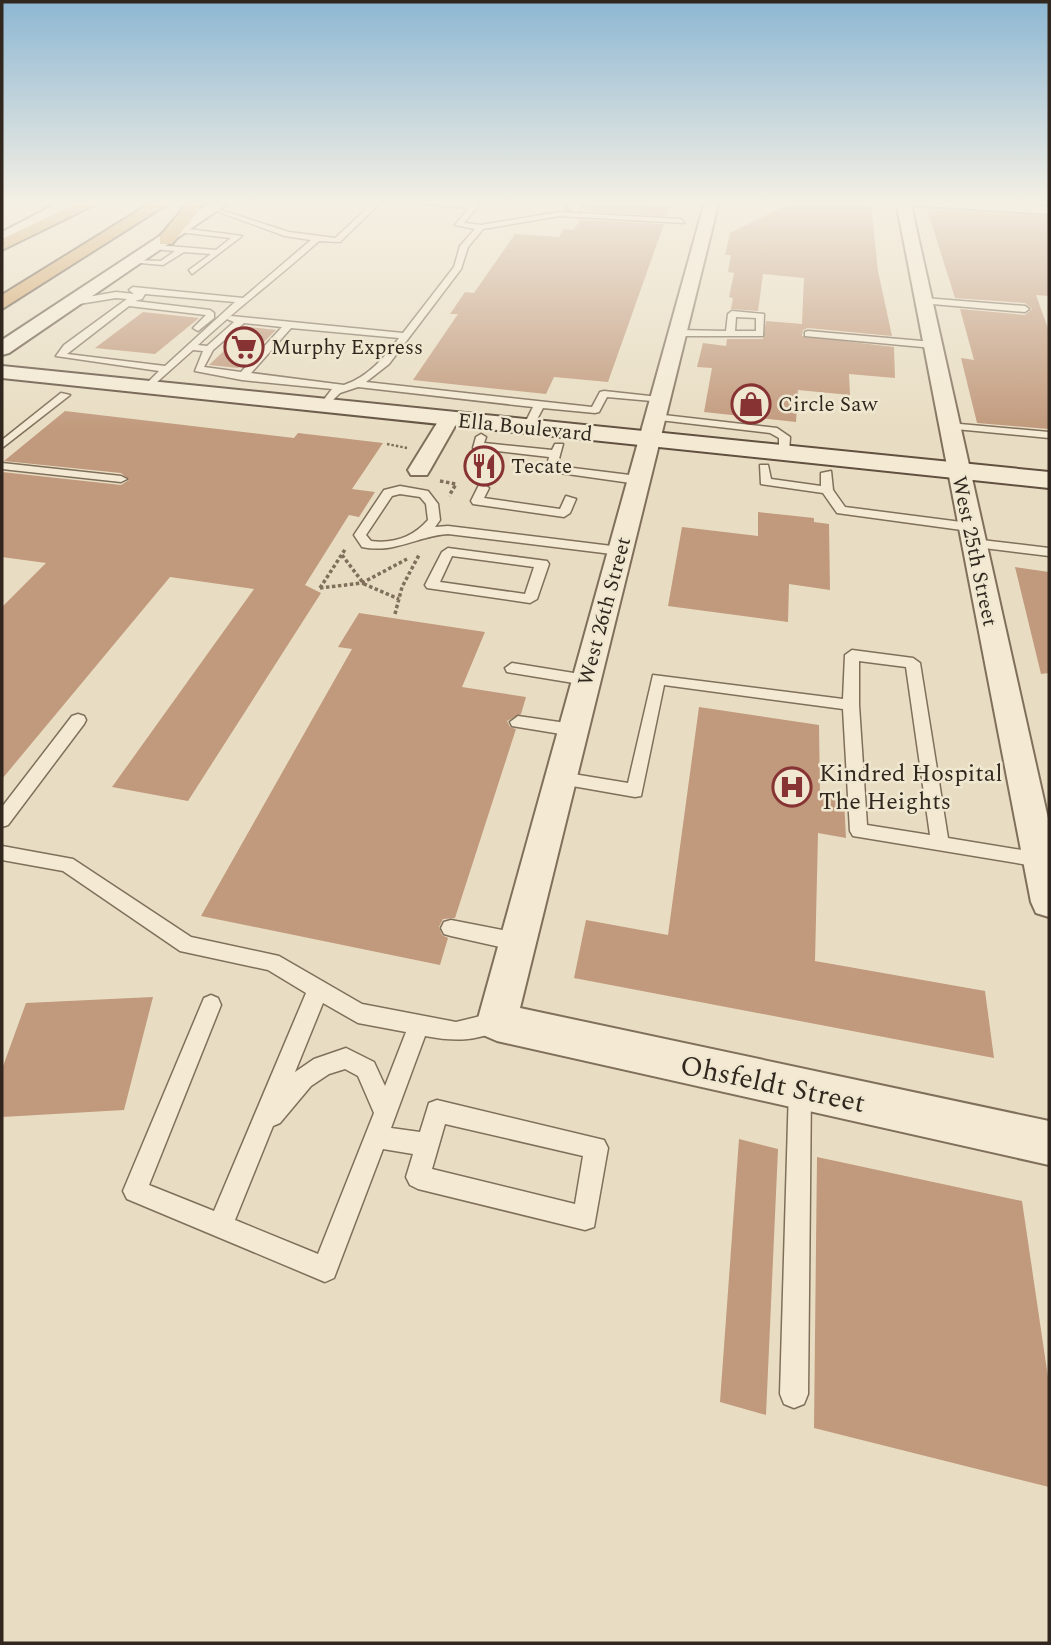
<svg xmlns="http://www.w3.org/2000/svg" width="1051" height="1645" viewBox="0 0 1051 1645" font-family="Spectral,serif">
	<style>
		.building { fill: #c1997c }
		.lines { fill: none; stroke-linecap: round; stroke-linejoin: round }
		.lane-casing { stroke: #7f6f5b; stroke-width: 3 }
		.street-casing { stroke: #7f6f5b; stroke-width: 4 }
		.secondary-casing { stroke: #61503f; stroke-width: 4 }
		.highway-casing { stroke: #4d3d2f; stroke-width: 4 }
		.path-far1 { stroke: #7f6f5b; stroke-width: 2.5; stroke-dasharray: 2.5 2; stroke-linecap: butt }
		.path { stroke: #7f6f5b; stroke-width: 3.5; stroke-dasharray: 3.5 2.5; stroke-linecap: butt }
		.lane { fill: #f4ead4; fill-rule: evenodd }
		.street { fill: #f4ead4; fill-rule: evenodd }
		.secondary { fill: #f4ead4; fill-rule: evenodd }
		.highway { fill: #ce9c5c; fill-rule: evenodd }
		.labels { text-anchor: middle; stroke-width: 5; stroke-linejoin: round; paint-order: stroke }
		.far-poi-label { font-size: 21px; fill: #31271e; stroke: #f0e7d0; text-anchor: start }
		.far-street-label { font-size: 21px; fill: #31271e; stroke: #f0e7d0 }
		.poi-label { font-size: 24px; fill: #31271e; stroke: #f0e7d0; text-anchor: start }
		.near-street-label { font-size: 28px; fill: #31271e; stroke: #f0e7d0 }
	</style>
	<rect width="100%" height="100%" fill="#e8ddc2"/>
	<path class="building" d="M590 201H639L637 204 670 207 667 216 585 211Z
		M795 201 871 205 878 271 892 336 808 328 803 330 802 336 894 347 895 378 849 374 850 395 798 390 796 422 704 412 712 368 697 367 703 343 726 346 727 339H763L766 321 802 324 804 278 763 274 758 311 731 309 733 298 729 297 734 273 728 272 731 255H725L730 233Z
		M927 209 1049 216V296L1036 295 1049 331V429L977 423 961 358 974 360 960 309 1025 315 1032 309 1025 303 955 298Z
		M580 220 664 224 608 382 554 377 546 394 413 380 458 314H450L465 292 474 293 515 234 559 237 564 229 574 230Z
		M143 312 199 318 155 354 95 348Z
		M249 327 276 330 238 368 209 365Z
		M65 411 294 438 298 433 383 443 352 489 375 492 359 517 349 515 305 585 321 593 188 801 112 787 254 589 170 577 2 779V607L46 563 2 557V472L121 485 129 480 121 473 4 461Z
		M758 512 814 518V522L829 524 830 590 789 584 788 622 668 606 682 527 758 536Z
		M1015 567 1049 572V673L1041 674Z
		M359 613 485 632 462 687 526 697 521 714 507 721 510 727 516 729 455 918 443 919 439 927 442 935 448 938 440 965 201 916 352 649 338 647Z
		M699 707 819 725 820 795 844 799 846 838 818 833 815 961 985 991 994 1058 574 978 586 920 668 935Z
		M153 997 124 1110 2 1117V1069L26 1003Z
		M739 1139 778 1149 766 1415 720 1402Z
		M817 1157 1022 1201 1049 1384V1487L814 1428Z"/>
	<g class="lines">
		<g class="lane-casing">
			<path id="lane" d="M375 201H382L340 242 319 241C279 277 237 308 198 345L207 346 234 322 227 319 231 316 403 333 454 267 460 246 475 229 455 225 469 208 393 201 472 204 482 201 464 223 481 225 559 212 681 219 684 223 559 216 483 229 468 247 461 269 389 364 366 382 592 407 600 392 604 391 659 397 663 398V402L607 397 599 412 595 413 543 408 533 427 528 430 523 427 533 407 358 387 340 393 324 409 319 406 332 389 242 380 195 371 203 351 193 350 147 391 142 388 159 371 56 356 64 345 127 299 116 298 73 305 70 300 116 292 134 294 129 290 133 287 243 298 311 240 285 236 211 209V207L289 232 335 238ZM145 294 235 302 165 366 67 354 129 306 206 315 193 328 198 331 214 318V313L210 310 135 301 142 299ZM244 323 282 327 241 372 204 367 213 350ZM291 328 399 338C385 357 368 377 344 385L251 373Z
				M683 201 714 203 711 205Z
				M181 228 242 236 192 274 189 270 211 254 184 252 163 265 129 262 133 260 161 261 175 251 153 249 156 245 216 250 231 238 178 232Z
				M924 298 1025 306 1029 309 1025 312 921 303Z
				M732 311 764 314 763 336H677L672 333 677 330 726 331 728 314ZM736 317 756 318V331H735Z
				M808 331 933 342 938 345 933 348 805 336V332Z
				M61 393 70 395 2 448V440Z
				M655 414 777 428 790 437 789 453 779 455V438L770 433 651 419 650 417Z
				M949 423 1049 432V438L945 428 944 426Z
				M481 434 486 437 484 443 552 450 555 444H563L557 466 638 476 644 480 638 484 546 471 549 457 473 448 476 437Z
				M2 463 121 476 127 479 121 482 2 469Z
				M760 465H768L771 479 821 486V473L831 471 833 490 845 507 969 523 975 527 969 531 837 513 823 493 761 484Z
				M483 484 489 488 484 498 560 509 566 496 576 499 570 513 564 517 473 504 471 501 479 485Z
				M400 486 428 491 438 504 440 520 435 527 448 526 620 547 626 551 620 555 448 534C417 536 395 554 362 547L354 535 384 490ZM400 494 420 497 426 504 428 520C413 537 394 544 371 541L366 535 392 496Z
				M973 539 1049 548V556L968 546 967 543Z
				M448 548 547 561 549 564 537 599 530 603 427 588 425 585 442 552ZM452 556 534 567 525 594 440 582Z
				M852 650 913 658 920 663 948 838 1040 853 1046 855 1049 860 1046 865 1040 867 853 836 850 831 843 709 664 685 641 796 635 797 561 784 553 778 561 772 628 783 653 675 843 699 845 655ZM859 661 906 667 930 835 867 825 859 705Z
				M512 663 586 675 594 680 586 685 507 672 505 668Z
				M78 714 84 716 86 720 84 724 8 825 2 827V807L72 716Z
				M518 716 573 724 581 730 573 736 512 726 510 722Z
				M2 846 73 859 191 937 279 956 362 1004 456 1022 497 1012 504 1015 507 1022 504 1029C474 1041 457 1042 425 1036L391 1128 420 1132 429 1103 437 1100 604 1140 608 1148 594 1227 585 1230 418 1189 410 1185 406 1177 413 1154 383 1149 334 1278 325 1282 127 1199 123 1191 204 998 211 995 218 998 221 1005 149 1185 214 1211 306 993 268 970 180 951 63 871 2 860ZM323 1003 358 1023 406 1032 385 1086 374 1062 346 1048 314 1059 295 1072ZM345 1069 358 1076 374 1113 318 1254 235 1220 273 1126 280 1123 311 1086 329 1074ZM445 1124 583 1156 575 1204 432 1169Z
				M451 920 518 933 525 936 528 942 525 948 518 951 451 936 444 934 441 928 444 922Z
				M800 1077 808 1080 811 1088 808 1394 804 1404 794 1408 784 1404 780 1394 789 1088 792 1080Z"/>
		</g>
		<g class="street-casing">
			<path id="street" d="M572 201H585L579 211 574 212 567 208Z
				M705 201H719L520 1008 1049 1121V1165L497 1041 483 1035 477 1022Z
				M896 201H963L1049 206V214L911 205 1049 823V917L1036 913 1031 902Z
				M449 413 459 419 430 470 427 475H411L408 470 442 415Z"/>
		</g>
		<g class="secondary-casing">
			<path id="secondary" d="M62 201H81L2 244V232Z
				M213 201H231L9 353 2 355V340Z
				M2 366 1049 472V488L2 378Z"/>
		</g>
		<g class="highway-casing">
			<path id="highway" d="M82 201H102L2 250V239Z
				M154 201H172L2 309V295Z
				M190 201H206L172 244H160V236Z"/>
		</g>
		<path class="path-far1" d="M387 444 407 448"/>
		<path class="path" d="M440 481 456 484 449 496
			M342 555 364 584 399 599
			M320 588 346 548
			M320 588 362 583 407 559
			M395 614 402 587 419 555"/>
		<use href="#lane" class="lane"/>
		<use href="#street" class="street"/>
		<use href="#secondary" class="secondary"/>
		<use href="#highway" class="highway"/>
	</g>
	<linearGradient id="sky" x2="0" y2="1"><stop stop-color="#8db7d3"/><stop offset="0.47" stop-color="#f5f0e4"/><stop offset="1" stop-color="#f5f0e4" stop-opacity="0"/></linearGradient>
	<rect width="1051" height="431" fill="url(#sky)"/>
	<defs>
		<g id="supermarket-ring" transform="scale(2.0125)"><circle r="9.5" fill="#f0e7d0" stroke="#873333" stroke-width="1.5"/><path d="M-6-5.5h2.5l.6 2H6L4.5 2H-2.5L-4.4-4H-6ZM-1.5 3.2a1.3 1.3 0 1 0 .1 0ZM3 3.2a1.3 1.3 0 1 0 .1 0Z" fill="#873333"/></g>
		<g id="shop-ring" transform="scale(2.0125)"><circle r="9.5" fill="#f0e7d0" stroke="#873333" stroke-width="1.5"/><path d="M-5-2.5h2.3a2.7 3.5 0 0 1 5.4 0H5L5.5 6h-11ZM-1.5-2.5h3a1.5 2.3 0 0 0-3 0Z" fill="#873333"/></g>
		<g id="restaurant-ring" transform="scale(2.0125)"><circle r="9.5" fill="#f0e7d0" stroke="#873333" stroke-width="1.5"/><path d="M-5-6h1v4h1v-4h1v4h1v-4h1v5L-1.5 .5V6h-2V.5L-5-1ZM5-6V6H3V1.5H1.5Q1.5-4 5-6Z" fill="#873333"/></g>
		<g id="hospital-ring" transform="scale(2.0125)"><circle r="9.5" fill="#f0e7d0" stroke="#873333" stroke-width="1.5"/><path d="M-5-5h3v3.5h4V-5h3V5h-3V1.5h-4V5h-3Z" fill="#873333"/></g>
	</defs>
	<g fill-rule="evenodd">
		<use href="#supermarket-ring" x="244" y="347"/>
		<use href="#shop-ring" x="751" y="404"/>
		<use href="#restaurant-ring" x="484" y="466"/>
		<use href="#hospital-ring" x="792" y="787"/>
	</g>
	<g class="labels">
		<g class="far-poi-label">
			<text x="271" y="354">Murphy Express</text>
			<text x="778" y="411">Circle Saw</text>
			<text x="511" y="473">Tecate</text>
		</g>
		<g class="far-street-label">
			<text transform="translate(525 427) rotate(6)" y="7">Ella Boulevard</text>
			<text transform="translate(975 551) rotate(78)" y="7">West 25th Street</text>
			<text transform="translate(604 611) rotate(-75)" y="7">West 26th Street</text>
		</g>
		<g class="poi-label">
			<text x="819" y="781">Kindred Hospital<tspan x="819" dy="28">The Heights</tspan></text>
		</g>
		<g class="near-street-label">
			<text transform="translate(773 1083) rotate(12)" y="10">Ohsfeldt Street</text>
		</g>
	</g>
	<rect width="1051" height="1645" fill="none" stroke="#31271e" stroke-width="7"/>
</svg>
